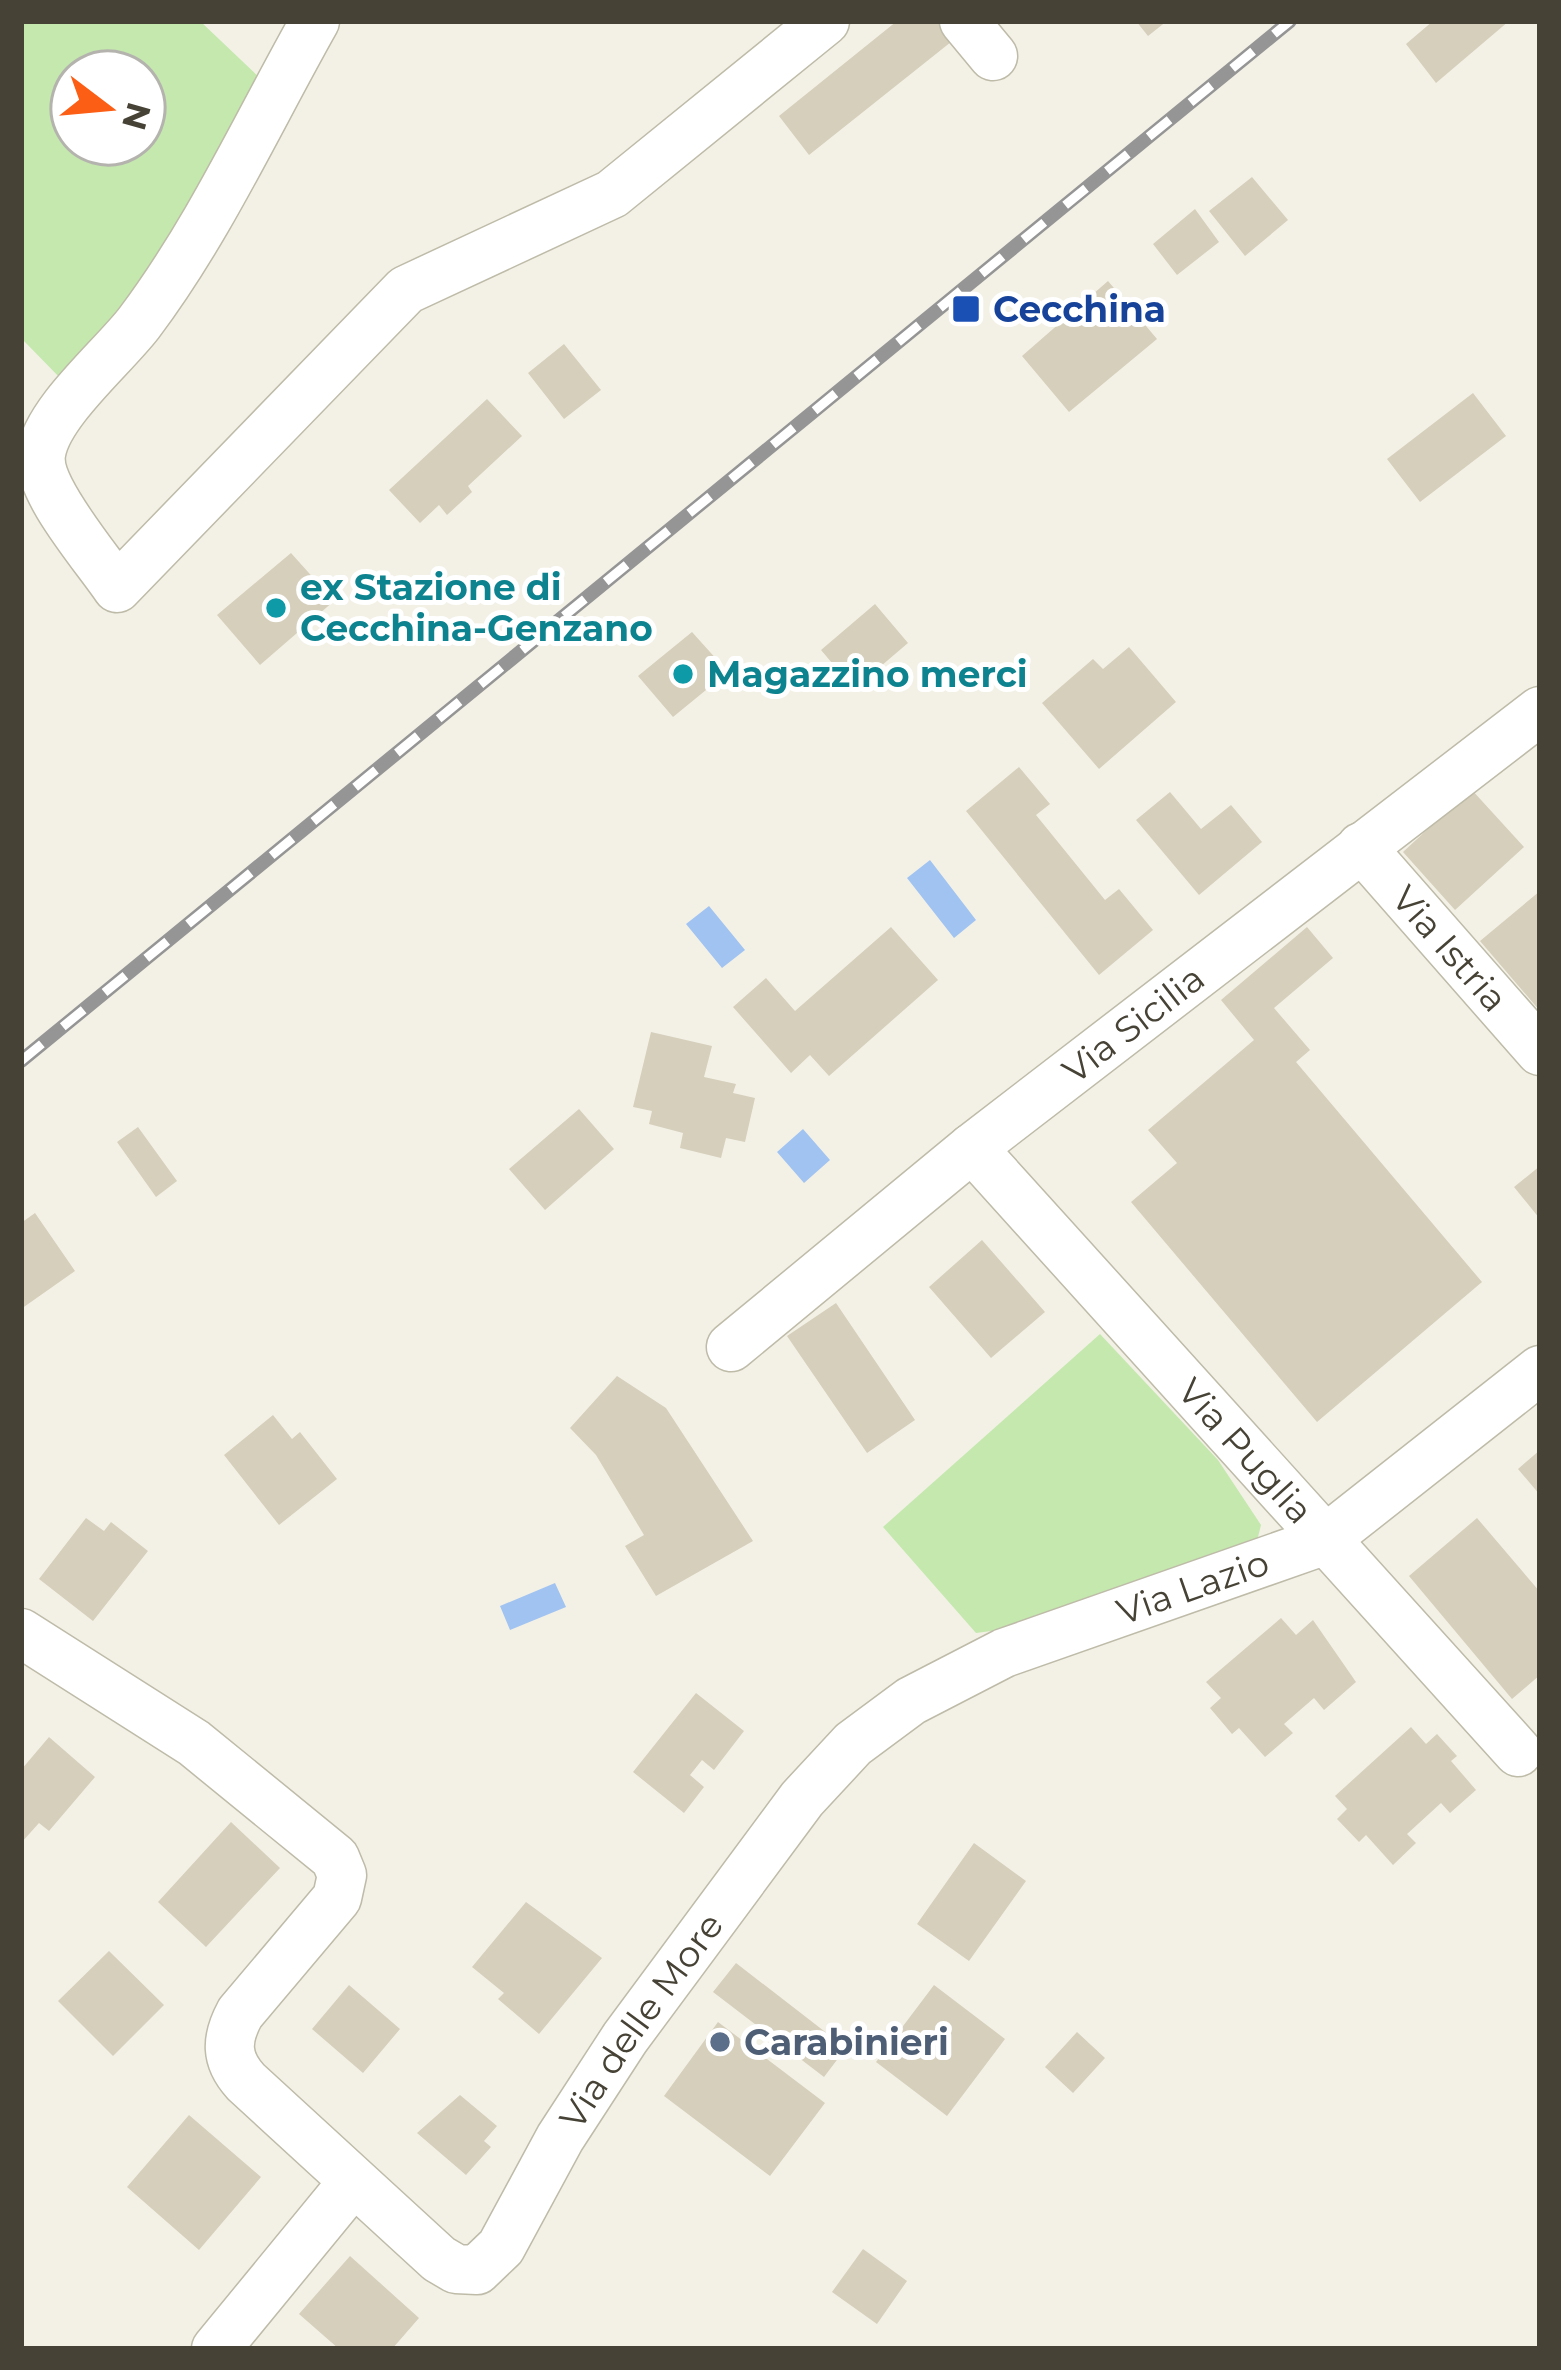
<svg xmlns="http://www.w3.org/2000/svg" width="1561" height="2370" viewBox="0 0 1561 2370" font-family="Montserrat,sans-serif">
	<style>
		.green { fill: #c4e8ae; fill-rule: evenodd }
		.water { fill: #a1c3f1 }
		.building { fill: #d5cfbb }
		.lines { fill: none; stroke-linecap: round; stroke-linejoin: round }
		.minor-casing { stroke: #bebba8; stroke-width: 51 }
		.minor { stroke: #fff; stroke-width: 48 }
		.rail-casing { stroke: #959595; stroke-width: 14 }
		.rail { stroke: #fff; stroke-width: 9; stroke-dasharray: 27; stroke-linecap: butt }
		.transit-dot { fill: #1a4fb4; stroke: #fff; stroke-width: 4.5 }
		.culture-dot { fill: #0f9aa8; stroke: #fff; stroke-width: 4.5 }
		.service-dot { fill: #5c6f8a; stroke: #fff; stroke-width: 4.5 }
		.labels { text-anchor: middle; stroke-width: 10; stroke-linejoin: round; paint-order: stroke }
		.transit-label { font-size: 36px; font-weight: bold; fill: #164399; stroke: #fff; text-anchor: start }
		.culture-label { font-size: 36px; font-weight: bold; fill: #0d838f; stroke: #fff; text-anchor: start }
		.street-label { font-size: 36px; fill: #464235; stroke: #fff }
		.service-label { font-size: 36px; font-weight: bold; fill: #4e5e75; stroke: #fff; text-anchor: start }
	</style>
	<rect width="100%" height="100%" fill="#f3f1e6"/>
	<path class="green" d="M21 21H200L263 81 149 288 65 383 21 338ZM72 72H144V144H72Z
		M1100 1334 1218 1460 1261 1525 1256 1545 1022 1627 976 1633 883 1527Z"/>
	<path class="water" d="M930 860 976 920 954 938 907 878Z
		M709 906 745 950 722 968 686 924Z
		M803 1129 830 1160 804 1183 777 1152Z
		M555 1583 566 1607 510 1630 500 1606Z"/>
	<path class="building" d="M897 21H942L956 38 809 155 779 116Z
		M1136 21H1167L1148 36Z
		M1433 21H1509L1436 83 1406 44Z
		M1252 177 1288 220 1245 256 1209 211Z
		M1195 209 1219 242 1177 275 1153 244Z
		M1108 281 1157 339 1069 412 1022 356Z
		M564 344 601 390 564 419 528 373Z
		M1473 393 1506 436 1420 502 1387 459Z
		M487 399 522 436 468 486 472 492 447 515 439 505 420 523 389 490Z
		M291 553 334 601 260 665 217 615Z
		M875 604 908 643 854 689 821 650Z
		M692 632 728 672 673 717 638 676Z
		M1129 647 1176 702 1099 769 1042 703 1093 659 1103 669Z
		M1019 767 1050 804 1036 815 1105 900 1119 889 1153 930 1099 975 966 811Z
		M1471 789 1524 847 1455 910 1403 852Z
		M1170 792 1201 829 1231 805 1262 842 1199 895 1136 820Z
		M1540 891V1011L1480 941Z
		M891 927 938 980 829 1076 810 1055 791 1073 733 1007 766 978 795 1011Z
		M1307 927 1333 958 1274 1008 1310 1050 1296 1062 1482 1282 1317 1422 1131 1202 1177 1163 1148 1130 1254 1040 1221 1000Z
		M651 1032 712 1046 704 1077 736 1084 733 1093 755 1098 745 1142 726 1138 721 1158 680 1148 683 1133 649 1124 652 1111 633 1107Z
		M579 1109 614 1149 545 1210 509 1169Z
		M138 1127 177 1181 156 1197 117 1142Z
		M1540 1166V1219L1514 1187Z
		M35 1213 75 1271 21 1309V1223Z
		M982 1240 1045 1312 991 1358 929 1287Z
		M836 1303 915 1420 867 1453 787 1336Z
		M617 1376 666 1408 753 1541 656 1596 625 1546 644 1535 596 1455 570 1428Z
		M273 1415 292 1439 300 1432 337 1479 279 1525 224 1455Z
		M1540 1450V1495L1518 1469Z
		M86 1518 104 1531 111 1522 148 1551 93 1621 39 1579Z
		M1477 1518 1540 1592V1675L1512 1699 1409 1576Z
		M1281 1618 1296 1635 1313 1620 1356 1682 1324 1710 1314 1698 1284 1724 1293 1733 1265 1757 1239 1728 1232 1734 1210 1708 1221 1698 1206 1682Z
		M696 1693 744 1731 714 1770 702 1760 690 1775 704 1787 684 1813 633 1772Z
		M1411 1727 1426 1744 1437 1734 1457 1756 1451 1761 1476 1790 1450 1813 1441 1803 1407 1834 1416 1843 1393 1865 1366 1835 1359 1842 1337 1819 1347 1809 1335 1796Z
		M49 1737 95 1777 49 1831 39 1823 21 1843V1770Z
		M231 1822 280 1868 206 1947 158 1902Z
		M974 1843 1026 1881 969 1961 917 1924Z
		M526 1902 602 1958 539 2034 498 1999 504 1993 472 1967Z
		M109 1951 164 2005 113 2056 58 2001Z
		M736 1963 846 2048 824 2077 713 1992Z
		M349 1985 400 2029 363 2073 312 2029Z
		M934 1985 1005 2039 947 2116 876 2062Z
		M718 2022 825 2103 770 2176 664 2096Z
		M1077 2032 1105 2058 1073 2093 1045 2067Z
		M460 2095 497 2126 484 2141 491 2147 466 2175 417 2133Z
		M189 2115 261 2177 199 2250 127 2187Z
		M863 2249 907 2281 877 2324 832 2292Z
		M350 2256 419 2318 392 2349H339L299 2314Z"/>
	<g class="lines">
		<g class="minor-casing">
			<g id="minor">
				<path d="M315 21C258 122 209 230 139 323 113 357 47 412 41 454 36 489 97 558 117 588L406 290 612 194 825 21"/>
				<path d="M964 21 993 56"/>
				<path id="s1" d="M1361 847 1540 1051"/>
				<path id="s2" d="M972 1148 1518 1752"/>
				<path id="s3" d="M731 1347 972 1148 1540 711"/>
				<path id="s4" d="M21 1633 194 1743 335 1858 342 1875 337 1898 240 2013C226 2039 225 2059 246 2082L439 2259 456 2269 477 2270 501 2247 560 2138 625 2038 802 1799 853 1744 911 1701 1004 1653 1323 1541 1540 1370"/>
				<path d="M216 2349 353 2182"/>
			</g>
		</g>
		<use href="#minor" class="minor"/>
		<g class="rail-casing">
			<path id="rail" d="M21 1061 1290 21"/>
		</g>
		<use href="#rail" class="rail"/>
	</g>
	<rect class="transit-dot" x="951" y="294" width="30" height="30" rx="6"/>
	<g class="culture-dot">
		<circle cx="276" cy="608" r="12"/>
		<circle cx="683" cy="674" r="12"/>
	</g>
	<circle class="service-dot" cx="720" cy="2042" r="12"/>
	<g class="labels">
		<g class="transit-label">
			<text x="993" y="322">Cecchina</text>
		</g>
		<g class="culture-label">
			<text x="300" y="600">ex Stazione di<tspan x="300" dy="41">Cecchina-Genzano</tspan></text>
			<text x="707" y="687">Magazzino merci</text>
		</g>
		<g class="street-label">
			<text dy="13" stroke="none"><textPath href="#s1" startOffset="135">Via Istria</textPath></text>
			<text dy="13" stroke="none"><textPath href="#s3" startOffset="516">Via Sicilia</textPath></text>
			<text dy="13" stroke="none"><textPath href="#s2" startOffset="408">Via Puglia</textPath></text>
			<text dy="13" stroke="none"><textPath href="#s4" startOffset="1983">Via Lazio</textPath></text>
			<text dy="13" stroke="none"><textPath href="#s4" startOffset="1257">Via delle More</textPath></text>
		</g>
		<g class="service-label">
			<text x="744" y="2055">Carabinieri</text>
		</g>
	</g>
	<rect width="1561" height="2370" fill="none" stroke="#464235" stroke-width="48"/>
	<g transform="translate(108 108) rotate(106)"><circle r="57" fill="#ffffff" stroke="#b5b3ae" stroke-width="3"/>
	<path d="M0-9L21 45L0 30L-21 45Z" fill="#fb5e14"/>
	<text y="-18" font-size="33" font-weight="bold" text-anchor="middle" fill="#464235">N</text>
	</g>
</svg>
